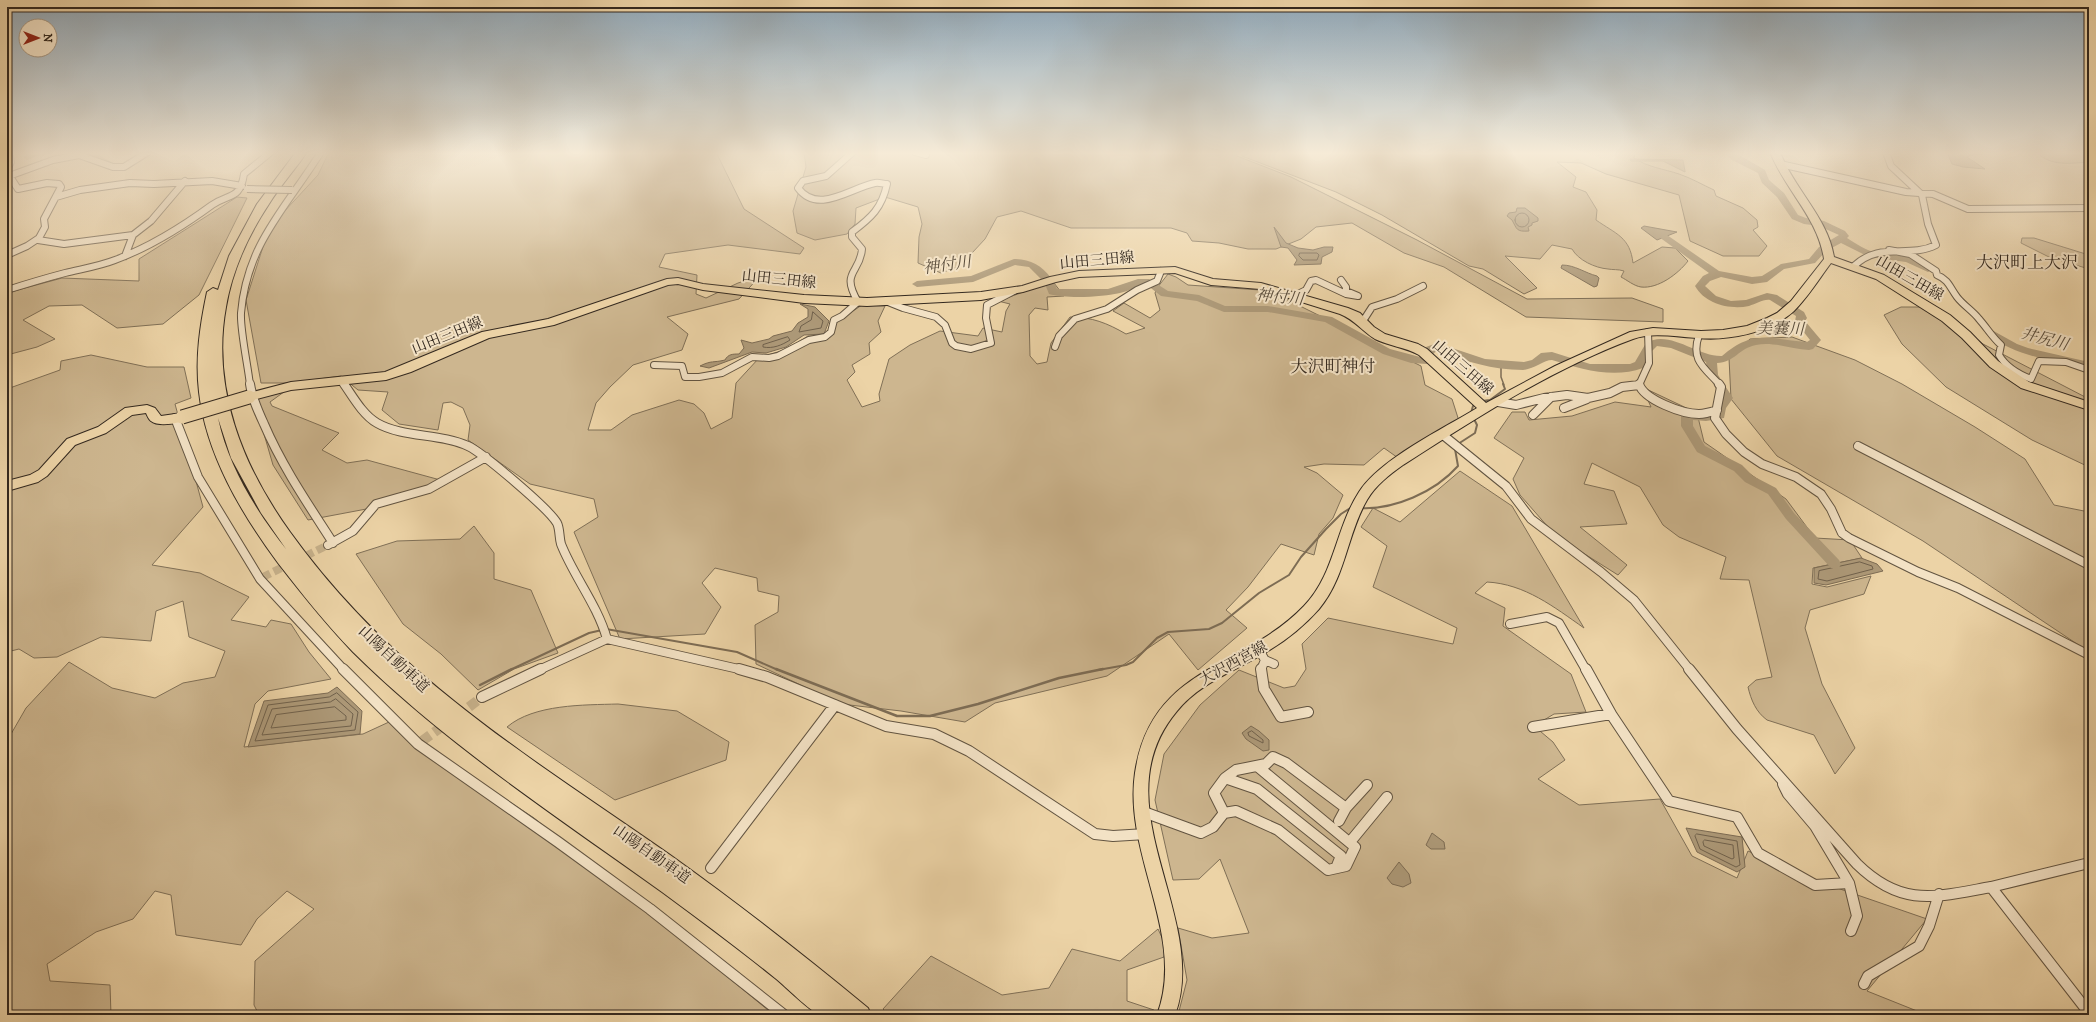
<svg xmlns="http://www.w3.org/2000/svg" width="2096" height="1022" viewBox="0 0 2096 1022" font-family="'IM FELL DW Pica','Noto Serif JP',serif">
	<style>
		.green { fill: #cdb68f; stroke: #807057 }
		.water { fill: #ad9978; stroke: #7d6c54 }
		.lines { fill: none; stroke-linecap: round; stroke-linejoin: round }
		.shore { stroke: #70614c; stroke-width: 1 }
		.stream-far2 { stroke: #7d6c54; stroke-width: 1.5 }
		.stream-far1 { stroke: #7d6c54; stroke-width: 2 }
		.stream { stroke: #7d6c54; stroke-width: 2.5 }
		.river { fill: #ad9978; fill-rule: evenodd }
		.street-tunnel-far1 { stroke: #c7b18b; stroke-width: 8; stroke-dasharray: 8 4; stroke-linecap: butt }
		.street-tunnel { stroke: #c7b18b; stroke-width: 10; stroke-dasharray: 10 5; stroke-linecap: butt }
		.street-far2-casing { stroke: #625441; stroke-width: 8 }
		.street-far1-casing { stroke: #625441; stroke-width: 10 }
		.street-casing { stroke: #625441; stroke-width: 12 }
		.primary-casing { stroke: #34291f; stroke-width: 2 }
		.highway-casing { stroke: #34291f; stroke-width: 2 }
		.street-far2 { stroke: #f3e2c5; stroke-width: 6 }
		.street-far1 { stroke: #f3e2c5; stroke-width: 8 }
		.street { stroke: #f3e2c5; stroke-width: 10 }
		.primary { fill: #ecd3a6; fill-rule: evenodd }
		.highway { fill: #ecd3a6; fill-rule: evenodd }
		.street-bridge-casing { stroke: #625441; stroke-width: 8; stroke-linecap: butt }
		.primary-bridge-casing { stroke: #34291f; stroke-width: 15; stroke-linecap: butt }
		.street-bridge { stroke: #f3e2c5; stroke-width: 6 }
		.primary-bridge { stroke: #ecd3a6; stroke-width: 13 }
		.labels { text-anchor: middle; stroke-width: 4; stroke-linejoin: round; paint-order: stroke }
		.street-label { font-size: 15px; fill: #34291f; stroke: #f3e2c5 }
		.water-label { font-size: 16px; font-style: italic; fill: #584b3a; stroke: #f3e2c5 }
		.quarter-label { font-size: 17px; fill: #34291f; stroke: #f3e2c5 }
	</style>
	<rect width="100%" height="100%" fill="#ecd3a6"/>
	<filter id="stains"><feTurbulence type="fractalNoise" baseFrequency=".005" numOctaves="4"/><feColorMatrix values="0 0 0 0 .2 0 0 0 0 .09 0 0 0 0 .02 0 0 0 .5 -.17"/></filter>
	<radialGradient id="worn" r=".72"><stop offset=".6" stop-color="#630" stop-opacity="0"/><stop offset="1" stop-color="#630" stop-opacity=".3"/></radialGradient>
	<path class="green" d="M329 152H716L744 209 804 248 800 254 728 245 665 254 659 267 697 275 696 294 706 298 738 283 760 276 739 299 667 317 688 334 682 350 633 365 610 387 596 403 588 430H611L632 415 679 400 694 404 704 413 711 429 732 418 736 383 759 358 787 349 808 336H826L838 321 862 305 885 306 878 321 881 332 869 343 870 354 852 365 855 372 847 380 862 407 880 401 879 394 889 359 910 345 940 331 978 336 983 328 1002 332 1006 311 1010 304 998 301 1032 289 1054 283 1064 296 1047 297 1048 310 1035 308 1029 315 1030 356 1037 364 1047 362 1051 343 1070 317C1092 317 1107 323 1126 334L1145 328 1113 311 1124 303 1150 318 1160 310 1155 293 1157 288 1168 274 1176 277 1188 285 1260 290 1286 301 1291 297 1298 300 1300 306 1421 366 1425 385 1452 399 1459 421 1401 460 1384 448 1364 465 1324 464 1304 467 1317 473 1343 495 1333 518 1319 534 1314 555 1281 544 1248 587 1226 610 1247 628 1198 670 1169 634 1107 676 995 703 965 722 901 711 841 704 756 664 755 625 778 612 779 596 758 591 757 578 715 568 702 583 721 607 705 634 620 639 574 532 598 517 594 499 530 484 468 440 470 425 463 408 451 402 443 403 438 430 399 424 382 410 388 392 358 390 341 376 289 383H261L246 300 269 228 318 175Z
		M804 152H1236L1237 156 1291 177 1417 240 1527 299 1632 298 1663 309V322L1526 317 1444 267 1404 253 1352 223 1316 227 1301 239 1276 249H1248L1219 243 1192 241 1187 233 1171 228H1071L1021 211 997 217 985 239 960 266 941 273 918 263 919 237 922 224 918 207 885 197 856 208 855 224 847 234 815 240 797 233 793 211 806 167Z
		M1241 152H1635L1634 158C1647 167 1664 169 1679 174 1691 178 1703 185 1714 190L1716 196 1743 208 1757 220 1758 227 1753 230 1767 246 1759 256H1723L1690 241 1679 195 1606 174 1581 163 1557 162 1576 177 1573 187 1586 192 1597 210 1596 220C1616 234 1630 237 1633 263L1662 247 1675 248 1688 261C1678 274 1658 289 1641 287 1634 286 1627 280 1621 277L1624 271C1618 269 1613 270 1608 269 1595 268 1578 260 1572 249L1552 245 1540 259 1505 256 1537 288 1524 294 1483 269 1469 266 1382 215 1336 192 1242 156Z
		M2037 152H2089V162C2071 163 2050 167 2037 152Z
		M237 197 247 198 199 295 163 324 117 328 82 305 49 306 23 320 55 339 37 347 7 355V293L62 278 139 281V259Z
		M2022 238H2034L2089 255V269L2049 257 2021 243Z
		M1901 307H1924L1957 324 1983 344 2089 399V467L2032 440 1946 387 1902 344 1884 315Z
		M1792 337 1855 360 1902 384 1975 427 2025 459 2054 505 2089 512V652L1923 541 1777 456 1731 399 1729 358 1750 339Z
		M91 355 147 367H184L191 398 175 404 203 507 152 565 200 573 249 597 231 620 266 627 271 620 291 624 309 652 331 679 268 691 255 704 244 747 363 734 389 722 534 818 774 1015H259L254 1005 255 961 314 909 287 891 257 919 241 945 176 935 171 895 155 891 133 919 96 932 47 964 50 981 110 985 111 1015H7V741L26 708 69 662 112 688 155 698 183 683 215 677 225 651 189 637 183 601 156 611 151 641 101 637 57 657 34 658 19 649 7 652V389L60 370 61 361Z
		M1642 387 1697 413 1704 442 1786 499 1815 538 1850 540 1862 558 1813 568 1812 584 1827 587 1871 576 1864 594 1810 610 1805 628 1822 684 1855 748 1835 774 1814 735 1767 720C1756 712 1751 700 1748 687L1756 680 1772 677 1749 580 1720 579 1726 557 1679 537 1663 525 1640 487 1592 463 1584 484 1614 491 1627 524 1580 527 1627 565 1618 575 1556 536 1520 495 1513 479 1524 458 1494 438 1512 412H1525L1529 420 1572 416 1615 402 1651 407Z
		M288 389 270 402 272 406 339 433 322 450 347 463 367 460 444 481 377 507 308 520 273 465 255 403 260 396Z
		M1460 471 1512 506 1584 628C1554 607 1525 584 1487 582L1475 593 1505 608 1503 626 1571 674 1586 712 1554 714 1534 726 1553 742 1565 760 1538 779 1579 805 1660 799 1692 856 1737 878 1748 851 1811 879 1927 919 1867 991 1927 1015H1178L1187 980 1178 928 1212 938 1249 933 1220 859 1199 879 1173 880 1155 800 1164 754 1200 705 1239 670 1284 688 1295 686 1306 669 1302 644 1328 618 1453 644 1457 628 1373 587 1387 546 1361 527 1373 508 1400 522Z
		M474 526 494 553V579L531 590 558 653 514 669 478 690 441 654 403 624 356 554 397 541 460 539Z
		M618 704 677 711 729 742 726 760 615 800 507 727C534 704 584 705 618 704Z
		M1158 929 1166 946 1164 957 1127 970V1001L1154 1010 1152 1015H889L883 1009 931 956 1002 995 1049 988 1072 949 1120 961Z"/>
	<path class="water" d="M1947 152H1987L1988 154 1971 155 1967 157 1985 169 1963 167 1952 164Z
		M1630 159 1683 160 1685 171V172L1663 161H1631Z
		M1517 208H1525L1538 218V221L1532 223V225L1528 227 1529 231C1516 232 1517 229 1512 220L1507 216 1509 213 1516 212Z
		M1644 226 1677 232 1657 240 1641 228Z
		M1274 227 1286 243 1298 248 1313 250 1324 247H1333L1332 252 1322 257 1321 264 1294 265 1297 260 1288 248 1281 247Z
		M1562 265C1575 265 1585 273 1597 276L1599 278 1597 286 1594 287 1561 268Z
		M800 304 815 307 829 321 824 334 804 335 786 347 766 353 752 352 709 368 700 366C712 360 713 363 725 360 728 354 733 354 739 354L744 348 741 340 752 343 769 339 773 336 792 331 798 323 808 317V309Z
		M1861 558 1877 564 1883 571 1826 585 1814 583V568Z
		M337 687 362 711 360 734 248 747 264 701 328 693Z
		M1251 726 1259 731 1269 740V750L1263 751 1246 739 1242 733Z
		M1686 828 1742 837 1745 867 1737 872 1697 852Z
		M1432 833 1444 842 1445 849H1431L1426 845Z
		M1399 862 1409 874 1411 883 1403 887 1392 884 1387 878Z"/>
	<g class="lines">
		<path class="shore" d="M1515 220a7 7 0 1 1 14 0a7 7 0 1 1-14 0Z
			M1300 253H1317L1319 255 1317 260H1303L1299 256Z
			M813 312 823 321 821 328 799 332 801 326 811 320Z
			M788 337 790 340C782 345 773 349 763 347V345Z
			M1860 562 1872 566 1873 569 1827 581 1818 579 1819 571Z
			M337 693 358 712 355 730 255 741 268 705 329 697Z
			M336 699 353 714 351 726 262 735 272 709 330 702Z
			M335 707 346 716V720L271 728 276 715Z
			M1252 731 1263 740V743L1249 736 1248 733Z
			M1697 834 1737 841 1740 865 1736 867 1700 849 1695 836Z
			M1705 840 1733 845 1734 858 1732 859 1704 846 1703 842Z"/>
		<path class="stream-far2" d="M1501 364V377L1504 385"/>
		<path class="stream-far1" d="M1482 401 1490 400 1505 389 1503 384
			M1471 413 1473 406 1476 404
			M1458 444 1475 433 1477 425 1474 419
			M1360 508C1394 510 1435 492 1458 466L1455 449
			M606 629 737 652 778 670
			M510 670 589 633 602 630
			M1098 670 1126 665 1133 662 1157 638 1168 632 1209 629 1222 623 1259 593 1289 575 1301 557 1326 529 1341 514 1352 507"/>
		<path class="stream" d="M776 669 897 716H930L978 704 1059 678 1103 669
			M480 685 512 669"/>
		<path class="river" d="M34 152H48L27 160 23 157Z
			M63 152H93L117 165 113 168 88 156 67 155Z
			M1724 152H1734L1765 170 1769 180 1784 193 1798 215 1806 218 1824 221 1845 231 1849 236 1847 238C1856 244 1867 251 1878 253 1895 257 1921 253 1933 269L1928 272 1906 262 1869 257 1841 243 1826 251 1815 263 1784 269 1767 282 1752 284 1721 277 1710 281 1705 286 1716 296 1731 301 1746 300 1767 293 1777 295 1804 312 1807 318 1805 321 1821 340 1813 349 1809 350C1792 349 1772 341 1756 345 1739 348 1734 363 1717 363L1718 375 1733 398 1726 408 1724 418 1706 421 1693 420V426L1705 446 1742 465 1753 476 1776 488 1794 513 1839 560 1841 564 1839 568H1831L1786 519 1768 494 1745 482 1734 471 1697 452 1681 426V415L1687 411 1714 412V408L1721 398 1708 375 1706 362 1671 348 1657 346 1652 351 1643 368C1613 379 1581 369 1552 360 1544 360 1534 369 1523 370 1492 370 1466 361 1437 351L1434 353 1427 364 1411 363 1383 354 1325 322 1268 312H1224L1197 301 1161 296 1147 285C1137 285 1130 291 1120 293 1104 297 1066 299 1049 294L1045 284 1050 281 1054 282 1057 289H1108L1138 279H1149L1168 291 1199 295 1225 306H1268L1332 317 1390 349 1420 357 1426 347 1437 343 1485 359 1524 362 1532 360 1541 353 1552 352 1590 364H1630L1635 362 1646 343C1670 329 1697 357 1722 356 1755 328 1769 340 1807 342L1810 340 1795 321 1796 316 1770 300C1763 299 1756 304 1749 306 1730 310 1705 304 1695 286L1703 276 1709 273 1659 237 1664 234 1667 235 1719 271 1752 277 1762 276 1781 264 1809 259 1819 247 1839 235 1819 226 1804 224 1792 219 1777 197 1762 183 1758 173 1732 160Z
			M1759 152H1788C1783 157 1764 157 1759 152Z
			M1014 259C1030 259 1041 265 1051 278L1050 280H1042L1029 267 1015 265 973 282 917 287 912 284 917 281 971 276Z
			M1990 329 2017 344 2028 348 2089 362V370C2053 360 2017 357 1986 334L1985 332 1986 330Z"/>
		<path class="street-tunnel-far1" d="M263 577 328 545"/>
		<path class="street-tunnel" d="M457 716 482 697
			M422 741 447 723"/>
		<g class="street-far2-casing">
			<path id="street-far2" d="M915 152 926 155
				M7 154 10 156 11 162 7 170
				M1780 164 1906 192 1933 194 1968 209 2089 208
				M7 172 18 189 47 183 59 184 61 187 44 219 45 227 39 238 27 246 7 255
				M9 176 53 160 79 155 113 167H124L148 152
				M56 197 80 190 130 183 154 184 212 181 242 186
				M38 240 64 244 133 235
				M1889 250 1910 254 1936 271 1937 275C1949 280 1950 288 1957 297 1963 305 1973 311 1979 319 1987 328 1992 337 2001 345L1999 355C2006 367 2018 374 2031 379L2039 361 2066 362 2089 370
				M125 256 133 235 151 221 185 181
				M1854 266C1880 241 1908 259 1936 245L1928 224 1922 195 1891 166 1886 152
				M7 290C26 284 46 278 65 273 81 269 100 266 115 260 150 247 182 227 212 205 230 193 240 200 244 174L271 152
				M1300 297V293L1306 290 1311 281 1316 280 1346 294 1358 296 1346 291V287L1341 280
				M888 302 903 308 936 317 945 325 952 343 956 346 971 349 991 343 986 318 987 305 1014 291
				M1363 321 1372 307 1397 299 1423 286
				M1699 335C1690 361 1705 368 1720 385
				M1055 347 1059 336 1075 319 1107 309 1137 290 1157 281 1161 271
				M654 365 682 366 685 377H699L722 373 752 357 769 358 778 356 809 340 825 337 831 332 834 320 842 316 858 302C840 271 860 274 862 249L852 237V232C871 218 882 208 887 184 883 184 879 182 875 183 850 188 818 215 798 188L803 181 826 176 853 152
				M341 380 344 385
				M250 385C248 366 240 330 241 313 247 243 286 208 321 152
				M1639 385 1649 363 1648 332"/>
		</g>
		<g class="street-far1-casing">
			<path id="street-far1" d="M250 384C252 398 258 411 264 424 282 466 308 504 333 543
				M344 384C353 397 363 415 377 423 403 438 440 433 468 446 483 453 549 509 557 523 560 529 559 537 561 544 574 577 597 604 607 639
				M1639 384C1644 400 1683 414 1699 414 1705 414 1711 412 1717 410
				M1719 384 1721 387 1715 418 1726 434 1744 452 1762 464 1796 477 1821 494 1831 509 1842 533 1849 538 1918 572 1958 588 2089 655
				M1498 402 1516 405 1544 398 1567 395 1588 398 1610 393 1622 387 1639 385
				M1564 408 1587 399
				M1533 415 1551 397
				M175 418 198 477 260 579 344 670
				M1443 435 1506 486 1531 519 1601 572 1634 600 1690 670
				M1858 446 2089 565
				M328 545 353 531 376 504 429 489 486 457
				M1510 624 1547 617 1559 623 1586 670
				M1262 655 1265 660 1274 664
				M539 670 607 639 743 670
				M1261 670 1265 660"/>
		</g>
		<g class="street-casing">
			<path id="street" d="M343 669 418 744 558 842 650 909 784 1015
				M739 669 767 677 886 726 934 734 969 751 1095 834 1113 836 1146 834
				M1261 669 1264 689 1281 717 1308 712
				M1689 669 1737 729 1857 864C1902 908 1935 897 1991 887
				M482 697 541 669
				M1611 714 1669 801 1737 817 1758 853 1815 885 1849 883 1815 826 1788 794 1783 784
				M1533 727 1611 714 1586 669
				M1225 778 1236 770 1266 764 1273 757 1286 763 1346 808 1367 785
				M1141 811 1201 833 1213 827 1224 813 1236 811 1278 830 1328 870 1346 866 1355 847 1257 766
				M1224 813 1214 793 1225 778 1257 789 1341 856 1336 868
				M1339 821 1346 808
				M1350 842 1387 797
				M2089 863 1991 887 2089 1013
				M711 868 835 705
				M1849 883 1857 916 1851 931
				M1864 984 1868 976 1919 946 1929 926 1939 894"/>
		</g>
		<g class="primary-casing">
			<path id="primary" d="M1770 152H1780C1794 189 1828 218 1834 257L1884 275 1950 315 1970 332 1998 361 2029 382 2089 402V410L2021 388 1990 367 1962 338 1942 321 1876 279 1831 263C1819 279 1808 297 1794 311 1770 333 1728 341 1697 338 1676 337 1653 332 1633 339 1552 369 1476 418 1403 465 1389 475 1376 485 1367 500 1347 534 1346 577 1319 609 1303 627 1284 642 1263 654 1233 672 1200 683 1177 711 1098 805 1211 917 1175 1015H1157C1187 936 1123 855 1135 773 1151 665 1243 670 1304 606 1335 574 1335 529 1359 492 1380 459 1443 429 1477 408L1419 355C1405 347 1389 346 1375 339 1362 331 1355 320 1340 314L1260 289 1211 285 1175 273 1079 277 1056 282 1023 292 981 300 867 306 804 303 703 290 678 284 668 285 554 325 489 338 411 372 386 380 291 390 249 401 243 397 245 394 291 382 385 372 482 332 548 319 667 279 678 278 703 284 804 295 867 298 981 292 1022 286 1050 277 1079 271 1175 267 1213 279 1261 283 1348 308 1360 313 1374 327 1385 334 1418 344 1427 349 1486 403 1555 366 1630 332 1653 328 1701 331 1723 330 1747 326 1767 318 1777 313 1791 301 1824 259C1818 218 1785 190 1770 152Z
				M147 405 155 408 161 416 182 413 188 417C184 424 158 427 151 421 149 420 147 415 146 413L132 415 106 433 75 445 47 476 38 482 7 491V481L30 475 39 470 67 439 98 427 125 408Z"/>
		</g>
		<g class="highway-casing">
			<path id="highway" d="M296 152H307C295 170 280 186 269 204 249 234 232 271 226 307 211 388 243 467 290 532 394 677 530 757 673 857 740 905 805 956 868 1008L871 1015C858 1015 831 1018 820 1015 812 1013 784 985 775 978 738 948 700 920 662 892 556 816 446 744 353 652 326 624 302 594 278 563 241 513 206 454 199 392 195 358 200 325 207 292L213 288 218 290 229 256 257 204ZM218 418 231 458 261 513 286 549C256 511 228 466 218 418Z"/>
		</g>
		<use href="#street-far2" class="street-far2"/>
		<use href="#street-far1" class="street-far1"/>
		<use href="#street" class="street"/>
		<use href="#primary" class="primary"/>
		<use href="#highway" class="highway"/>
		<g class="street-bridge-casing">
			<path id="street-bridge" d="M247 189 292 190"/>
		</g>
		<g class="primary-bridge-casing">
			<path id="primary-bridge" d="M182 417 249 397"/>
		</g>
		<use href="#street-bridge" class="street-bridge"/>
		<use href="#primary-bridge" class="primary-bridge"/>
	</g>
	<linearGradient id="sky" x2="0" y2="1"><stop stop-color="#90a9bb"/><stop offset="0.52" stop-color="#f6ebd7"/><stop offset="1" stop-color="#f6ebd7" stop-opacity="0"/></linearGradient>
	<rect width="2096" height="295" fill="url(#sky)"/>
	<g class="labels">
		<g class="street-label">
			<text transform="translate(1097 260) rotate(-5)" y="5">山田三田線</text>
			<text transform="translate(1910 278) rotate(30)" y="5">山田三田線</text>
			<text transform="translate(779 279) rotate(6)" y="5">山田三田線</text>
			<text transform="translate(447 335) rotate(-22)" y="5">山田三田線</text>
			<text transform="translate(1463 367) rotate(41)" y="5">山田三田線</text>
			<text transform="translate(394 659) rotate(43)" y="5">山陽自動車道</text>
			<text transform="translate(1233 663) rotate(-29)" y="5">大沢西宮線</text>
			<text transform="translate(652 854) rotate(35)" y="5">山陽自動車道</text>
		</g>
		<g class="water-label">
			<text transform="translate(947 264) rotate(-8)" y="6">神付川</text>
			<text transform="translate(1280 296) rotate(6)" y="6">神付川</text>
			<text transform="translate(1780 328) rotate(1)" y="6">美嚢川</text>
			<text transform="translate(2045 338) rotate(15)" y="6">井尻川</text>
		</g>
		<g class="quarter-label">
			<text x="2027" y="268">大沢町上大沢</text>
			<text x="1333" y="372">大沢町神付</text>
		</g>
	</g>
	<rect width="2096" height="1022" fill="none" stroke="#ecd3a6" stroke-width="24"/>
	<rect x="8" y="8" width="2080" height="1006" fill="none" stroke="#34291f" stroke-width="2"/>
	<rect x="12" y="12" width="2072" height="998" fill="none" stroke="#34291f"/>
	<g transform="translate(38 38) rotate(90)"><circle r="19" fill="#f3e2c5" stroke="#a79883"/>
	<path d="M0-3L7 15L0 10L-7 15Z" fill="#8f2418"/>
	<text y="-6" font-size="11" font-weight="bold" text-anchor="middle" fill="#34291f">N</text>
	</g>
	<rect width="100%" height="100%" filter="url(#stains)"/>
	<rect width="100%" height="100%" fill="url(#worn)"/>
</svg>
